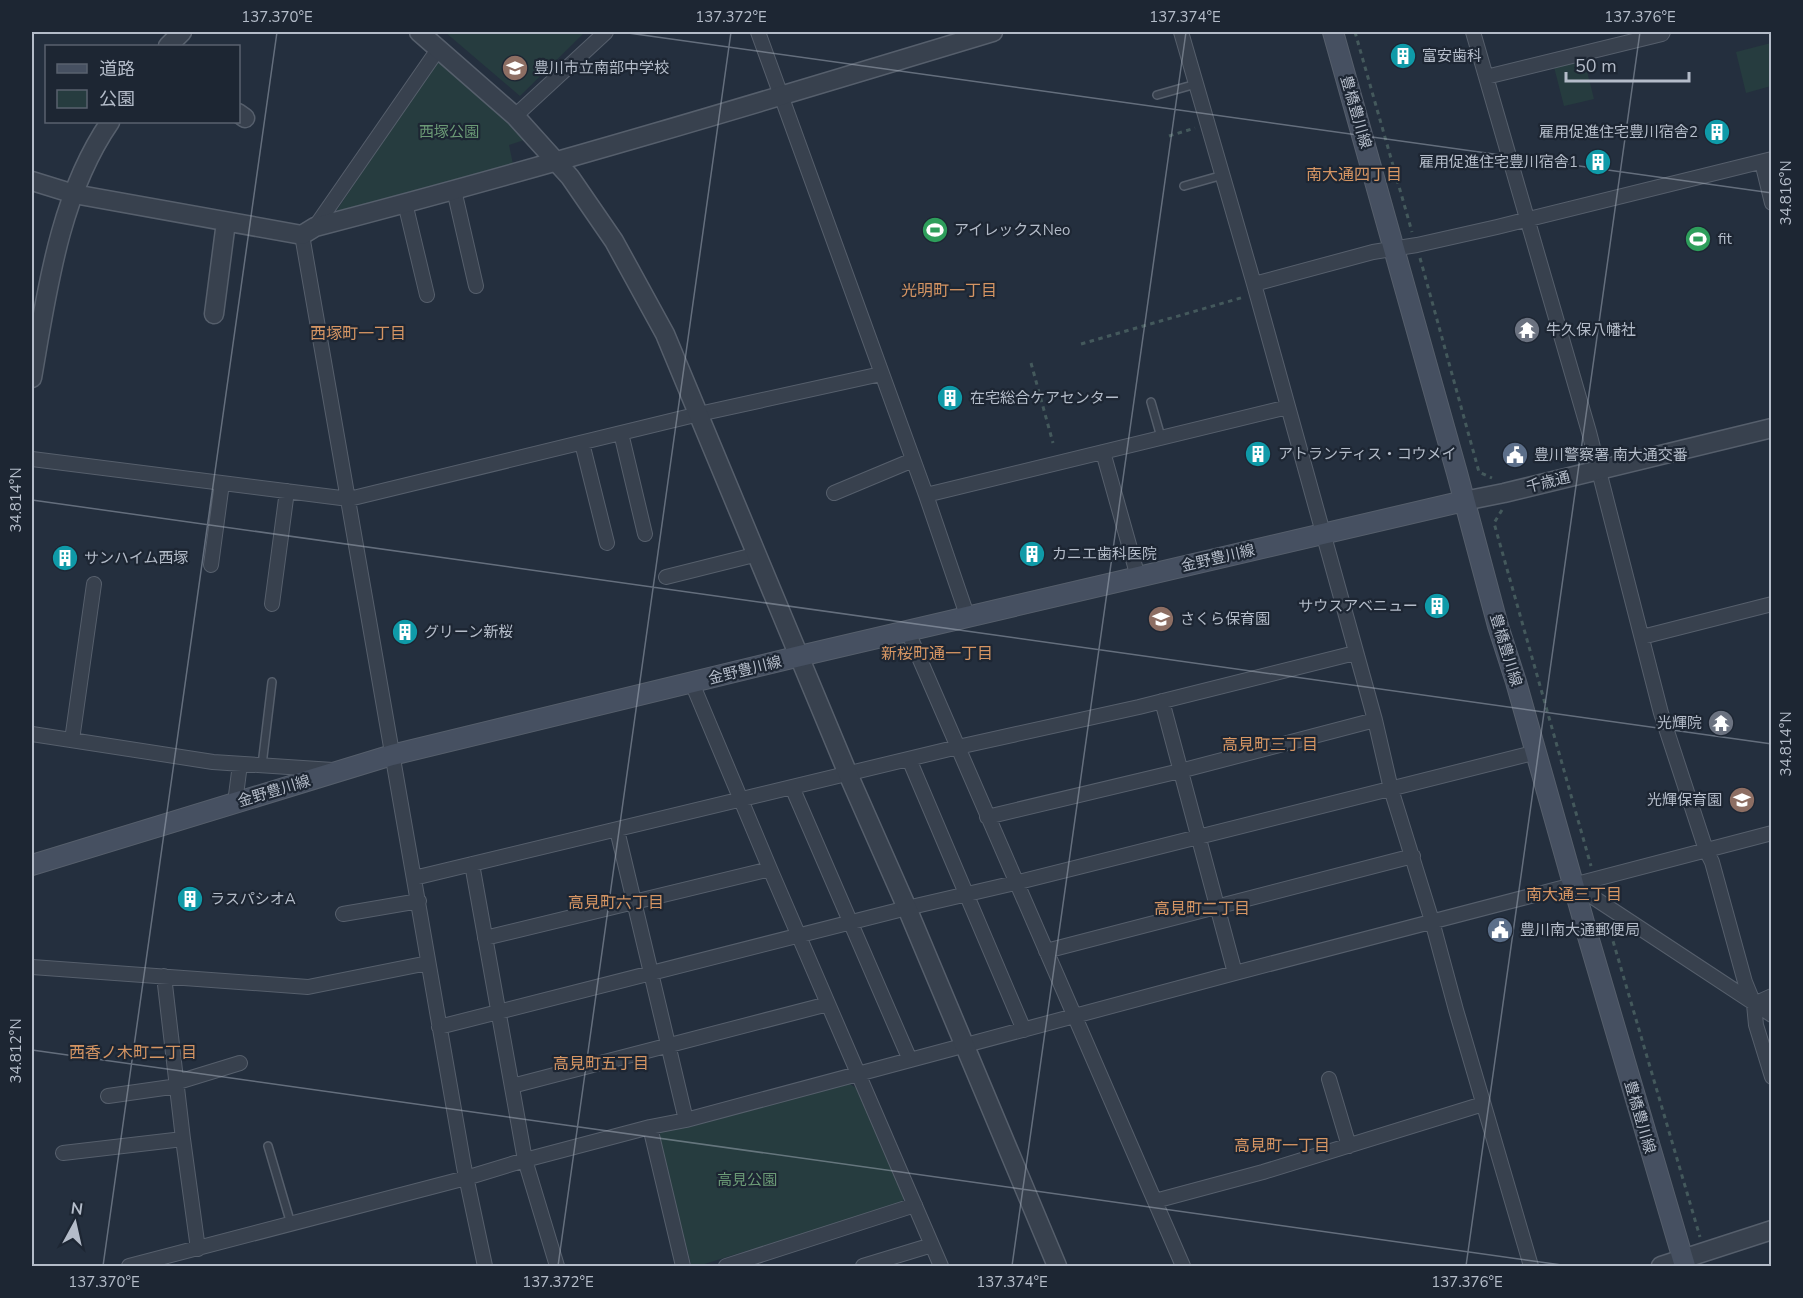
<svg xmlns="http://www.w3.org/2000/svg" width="1803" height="1298" viewBox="0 0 1803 1298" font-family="'Nunito Sans','Noto Sans JP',sans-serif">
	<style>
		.green { fill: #263c3f }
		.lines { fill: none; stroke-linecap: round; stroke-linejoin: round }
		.service-casing { stroke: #565f6c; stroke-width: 10 }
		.minor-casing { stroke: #565f6c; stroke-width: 16 }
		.tertiary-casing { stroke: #565f6c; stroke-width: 21 }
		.secondary-casing { stroke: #565f6c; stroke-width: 22 }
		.path { stroke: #44595c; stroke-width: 3; stroke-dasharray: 4.5 4.5; stroke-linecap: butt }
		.service { stroke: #38414e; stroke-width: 7 }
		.minor { stroke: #38414e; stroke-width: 14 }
		.tertiary { stroke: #38414e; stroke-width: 18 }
		.secondary { stroke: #465061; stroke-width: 20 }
		.ticks { fill: none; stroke: #b4bcc9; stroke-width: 1.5; stroke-opacity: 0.45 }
		.labels { text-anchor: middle; stroke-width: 4.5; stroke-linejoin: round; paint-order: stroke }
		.poi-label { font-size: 15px; fill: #b4bcc9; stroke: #1d2633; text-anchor: start }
		.street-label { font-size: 15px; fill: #b4bcc9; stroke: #1d2633 }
		.park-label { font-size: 15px; fill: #6b9a76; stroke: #1d2633 }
		.neighbourhood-label { font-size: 16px; fill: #d59563; stroke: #1d2633 }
		.neatline { fill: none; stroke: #b4bcc9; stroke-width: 2 }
		.ticks-label { font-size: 15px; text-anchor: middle; fill: #b4bcc9 }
	</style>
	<rect width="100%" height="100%" fill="#242f3e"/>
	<path class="green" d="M445 32H585L520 96Z
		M1771 43V86L1746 93 1736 52Z
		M444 59 492 102 524 140 509 145 513 164 341 217 337 210 436 61Z
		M1578 62 1579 68 1586 67 1594 99 1564 106 1554 67Z
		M850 1084 856 1088 905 1196 902 1203 698 1266 691 1264 658 1137 661 1132Z"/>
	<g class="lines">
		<g class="service-casing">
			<path id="service" d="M1157 95 1196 84
				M1184 186 1223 175
				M1151 402 1161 437
				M262 765 272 682
				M268 1146 291 1224"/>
		</g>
		<g class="minor-casing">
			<path id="minor" d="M758 32 926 495 968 618
				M1181 32 1254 284 1375 720 1391 789 1432 921 1456 1010 1531 1266
				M1473 32 1589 432 1661 713 1706 850 1712 862 1745 982 1754 1004 1756 1025 1772 1077
				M1486 77 1662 34 1663 32
				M515 116 606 32
				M1762 162 1772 203
				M454 190 476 286
				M405 203 427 295
				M315 227 439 48
				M302 235 464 1167 485 1266
				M1254 284 1373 252 1417 245 1497 227 1772 159
				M621 433 645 534
				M582 443 607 543
				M1103 452 1138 577
				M32 459 349 499 699 414 881 374
				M834 493 913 460
				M926 495 1288 407
				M211 565 222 483
				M666 577 758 554
				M272 604 287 491
				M908 632 1183 1266
				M1642 637 1772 604
				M692 683 770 869 941 1266
				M1162 701 1235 973
				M32 734 213 762 333 770
				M72 740 94 584
				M909 759 1024 1030
				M792 787 910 1060
				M235 803 240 764
				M987 817 1180 771 1375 720
				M617 830 686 1120
				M472 864 525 1160 557 1266
				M414 878 958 747 1139 707 1355 653
				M1573 884 1772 1015
				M343 914 419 901
				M485 938 770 869
				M1046 951 1413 856
				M32 967 308 987 428 963
				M164 976 183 1139 198 1249
				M1754 1004 1772 996
				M439 1027 907 908 1015 883 1537 752
				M1329 1079 1349 1146
				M178 1082 240 1063
				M512 1086 828 1004
				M108 1096 178 1086
				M650 1127 683 1266
				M63 1153 183 1139
				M1155 1201 1263 1172 1483 1104
				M129 1266 466 1178 525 1160 650 1127 686 1120 1235 973 1772 833
				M726 1266 915 1205
				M863 1266 932 1245"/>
		</g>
		<g class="tertiary-casing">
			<path id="tertiary" d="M419 32 515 116 570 177 614 241 665 334 848 774 907 908 1057 1266
				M168 46 182 32
				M238 113 245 118
				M32 181 74 194 302 235 315 227C543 168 768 100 993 32
				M214 314 226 222
				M32 378C47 292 59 196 110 122
				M1464 501 1504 493 1772 428
				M1661 1266 1772 1230"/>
		</g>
		<g class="secondary-casing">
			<path id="secondary" d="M1333 32 1457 473 1498 626 1516 682 1587 933 1685 1266
				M32 865 392 755 800 656 1464 501"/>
		</g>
		<path class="path" d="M1355 32 1412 232
			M1169 136 1195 128
			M1420 258 1479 472 1492 478
			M1081 344 1244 297
			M1031 363 1053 443
			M1502 510 1494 523 1591 866
			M1608 924 1700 1237"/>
		<use href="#service" class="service"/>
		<use href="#minor" class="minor"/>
		<use href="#tertiary" class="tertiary"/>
		<use href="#secondary" class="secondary"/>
	</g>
	<path class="ticks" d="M621 32 1772 193M32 500 1772 744M32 1050 1569 1266M103 1266 277 32M558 1266 731 32M1012 1266 1186 32M1466 1266 1640 32"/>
	<defs>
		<g id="building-disc" transform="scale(1.35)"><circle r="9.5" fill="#0f9aa8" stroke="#1d2633"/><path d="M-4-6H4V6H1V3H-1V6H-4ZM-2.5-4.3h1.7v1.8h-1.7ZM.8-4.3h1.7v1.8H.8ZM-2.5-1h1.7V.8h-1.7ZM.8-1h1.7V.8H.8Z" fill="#fff"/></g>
		<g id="school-disc" transform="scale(1.35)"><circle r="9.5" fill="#8d6e63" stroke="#1d2633"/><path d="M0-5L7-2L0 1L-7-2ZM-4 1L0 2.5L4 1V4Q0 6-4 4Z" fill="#fff"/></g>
		<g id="stadium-disc" transform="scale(1.35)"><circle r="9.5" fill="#2e9e5b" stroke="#1d2633"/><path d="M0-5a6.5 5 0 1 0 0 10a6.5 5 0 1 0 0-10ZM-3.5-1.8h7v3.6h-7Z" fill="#fff"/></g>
		<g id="temple-disc" transform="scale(1.35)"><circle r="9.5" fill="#6b7280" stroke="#1d2633"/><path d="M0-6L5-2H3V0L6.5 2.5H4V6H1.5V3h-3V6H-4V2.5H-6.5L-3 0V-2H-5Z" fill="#fff"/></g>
		<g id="civic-disc" transform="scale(1.35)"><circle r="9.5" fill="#5c6f8a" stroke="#1d2633"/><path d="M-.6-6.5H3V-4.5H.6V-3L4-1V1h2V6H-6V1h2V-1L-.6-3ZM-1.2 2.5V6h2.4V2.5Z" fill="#fff"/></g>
	</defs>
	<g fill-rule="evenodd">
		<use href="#building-disc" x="1403" y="56"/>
		<use href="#school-disc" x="515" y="68"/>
		<use href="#building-disc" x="1717" y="132"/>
		<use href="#building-disc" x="1598" y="162"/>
		<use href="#stadium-disc" x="935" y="230"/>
		<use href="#stadium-disc" x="1698" y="239"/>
		<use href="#temple-disc" x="1527" y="330"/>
		<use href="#building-disc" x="950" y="398"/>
		<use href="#building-disc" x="1258" y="454"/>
		<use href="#civic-disc" x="1515" y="455"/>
		<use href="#building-disc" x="1032" y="554"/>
		<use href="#building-disc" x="65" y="558"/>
		<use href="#building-disc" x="1437" y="606"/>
		<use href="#school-disc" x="1161" y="619"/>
		<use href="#building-disc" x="405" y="632"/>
		<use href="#temple-disc" x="1721" y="723"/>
		<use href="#school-disc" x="1742" y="800"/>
		<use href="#building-disc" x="190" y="899"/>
		<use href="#civic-disc" x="1500" y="930"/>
	</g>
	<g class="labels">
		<g class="poi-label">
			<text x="1422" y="61">富安歯科</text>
			<text x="534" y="73">豊川市立南部中学校</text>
			<text x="1698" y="137" text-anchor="end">雇用促進住宅豊川宿舎2</text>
			<text x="1578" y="167" text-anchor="end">雇用促進住宅豊川宿舎1</text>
			<text x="954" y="235">アイレックスNeo</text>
			<text x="1718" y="244">fit</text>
			<text x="1546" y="335">牛久保八幡社</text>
			<text x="970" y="403">在宅総合ケアセンター</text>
			<text x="1278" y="459">アトランティス・コウメイ</text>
			<text x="1534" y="460">豊川警察署 南大通交番</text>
			<text x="1052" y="559">カニエ歯科医院</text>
			<text x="84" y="563">サンハイム西塚</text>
			<text x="1418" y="611" text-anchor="end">サウスアベニュー</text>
			<text x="1180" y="624">さくら保育園</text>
			<text x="424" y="637">グリーン新桜</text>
			<text x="1702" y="728" text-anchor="end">光輝院</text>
			<text x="1722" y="805" text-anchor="end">光輝保育園</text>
			<text x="210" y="904">ラスパシオA</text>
			<text x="1520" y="935">豊川南大通郵便局</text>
		</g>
		<g class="street-label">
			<text transform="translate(1356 112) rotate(74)" y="5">豊橋豊川線</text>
			<text transform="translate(1548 482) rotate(-14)" y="5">千歳通</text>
			<text transform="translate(1218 558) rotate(-13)" y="5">金野豊川線</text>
			<text transform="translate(1506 650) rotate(73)" y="5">豊橋豊川線</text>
			<text transform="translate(745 670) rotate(-14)" y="5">金野豊川線</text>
			<text transform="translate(274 791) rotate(-17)" y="5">金野豊川線</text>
			<text transform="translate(1640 1117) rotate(74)" y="5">豊橋豊川線</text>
		</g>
		<g class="park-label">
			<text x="449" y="137">西塚公園</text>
			<text x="747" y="1185">高見公園</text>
		</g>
		<g class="neighbourhood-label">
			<text x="1354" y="180">南大通四丁目</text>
			<text x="949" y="296">光明町一丁目</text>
			<text x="358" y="339">西塚町一丁目</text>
			<text x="937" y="659">新桜町通一丁目</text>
			<text x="1270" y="750">高見町三丁目</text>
			<text x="1574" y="900">南大通三丁目</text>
			<text x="616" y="908">高見町六丁目</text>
			<text x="1202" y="914">高見町二丁目</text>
			<text x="133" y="1058">西香ノ木町二丁目</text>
			<text x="601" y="1069">高見町五丁目</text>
			<text x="1282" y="1151">高見町一丁目</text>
		</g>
	</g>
	<rect width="1803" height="1298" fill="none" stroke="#1d2633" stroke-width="66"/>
	<rect x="45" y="45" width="195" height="78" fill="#1d2633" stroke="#59626f" stroke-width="1.5"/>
	<rect x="57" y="64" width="30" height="9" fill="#465061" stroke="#59626f" stroke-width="1.5"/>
	<text x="99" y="75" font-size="18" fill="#b4bcc9">道路</text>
	<rect x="57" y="90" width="30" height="18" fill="#263c3f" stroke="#59626f" stroke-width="1.5"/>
	<text x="99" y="105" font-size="18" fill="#b4bcc9">公園</text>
	<g transform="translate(75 1223) rotate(8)" stroke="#1d2633" stroke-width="4.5" paint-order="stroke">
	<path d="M0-4.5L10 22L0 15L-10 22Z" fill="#b4bcc9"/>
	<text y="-9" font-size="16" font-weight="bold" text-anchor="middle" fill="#b4bcc9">N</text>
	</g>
	<path d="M1566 72v9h123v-9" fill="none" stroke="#b4bcc9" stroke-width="3"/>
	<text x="1575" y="72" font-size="18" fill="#b4bcc9" stroke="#1d2633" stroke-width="4.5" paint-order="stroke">50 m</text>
	<rect x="33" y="33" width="1737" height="1232" class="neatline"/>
	<g class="ticks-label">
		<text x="277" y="22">137.370°E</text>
		<text x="731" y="22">137.372°E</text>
		<text x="1185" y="22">137.374°E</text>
		<text x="1640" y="22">137.376°E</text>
		<text transform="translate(1786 193) rotate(-90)" y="5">34.816°N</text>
		<text transform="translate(16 500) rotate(-90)" y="5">34.814°N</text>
		<text transform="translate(1786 744) rotate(-90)" y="5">34.814°N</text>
		<text transform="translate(16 1051) rotate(-90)" y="5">34.812°N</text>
		<text x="104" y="1287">137.370°E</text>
		<text x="558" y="1287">137.372°E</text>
		<text x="1012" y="1287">137.374°E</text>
		<text x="1467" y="1287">137.376°E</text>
	</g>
</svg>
